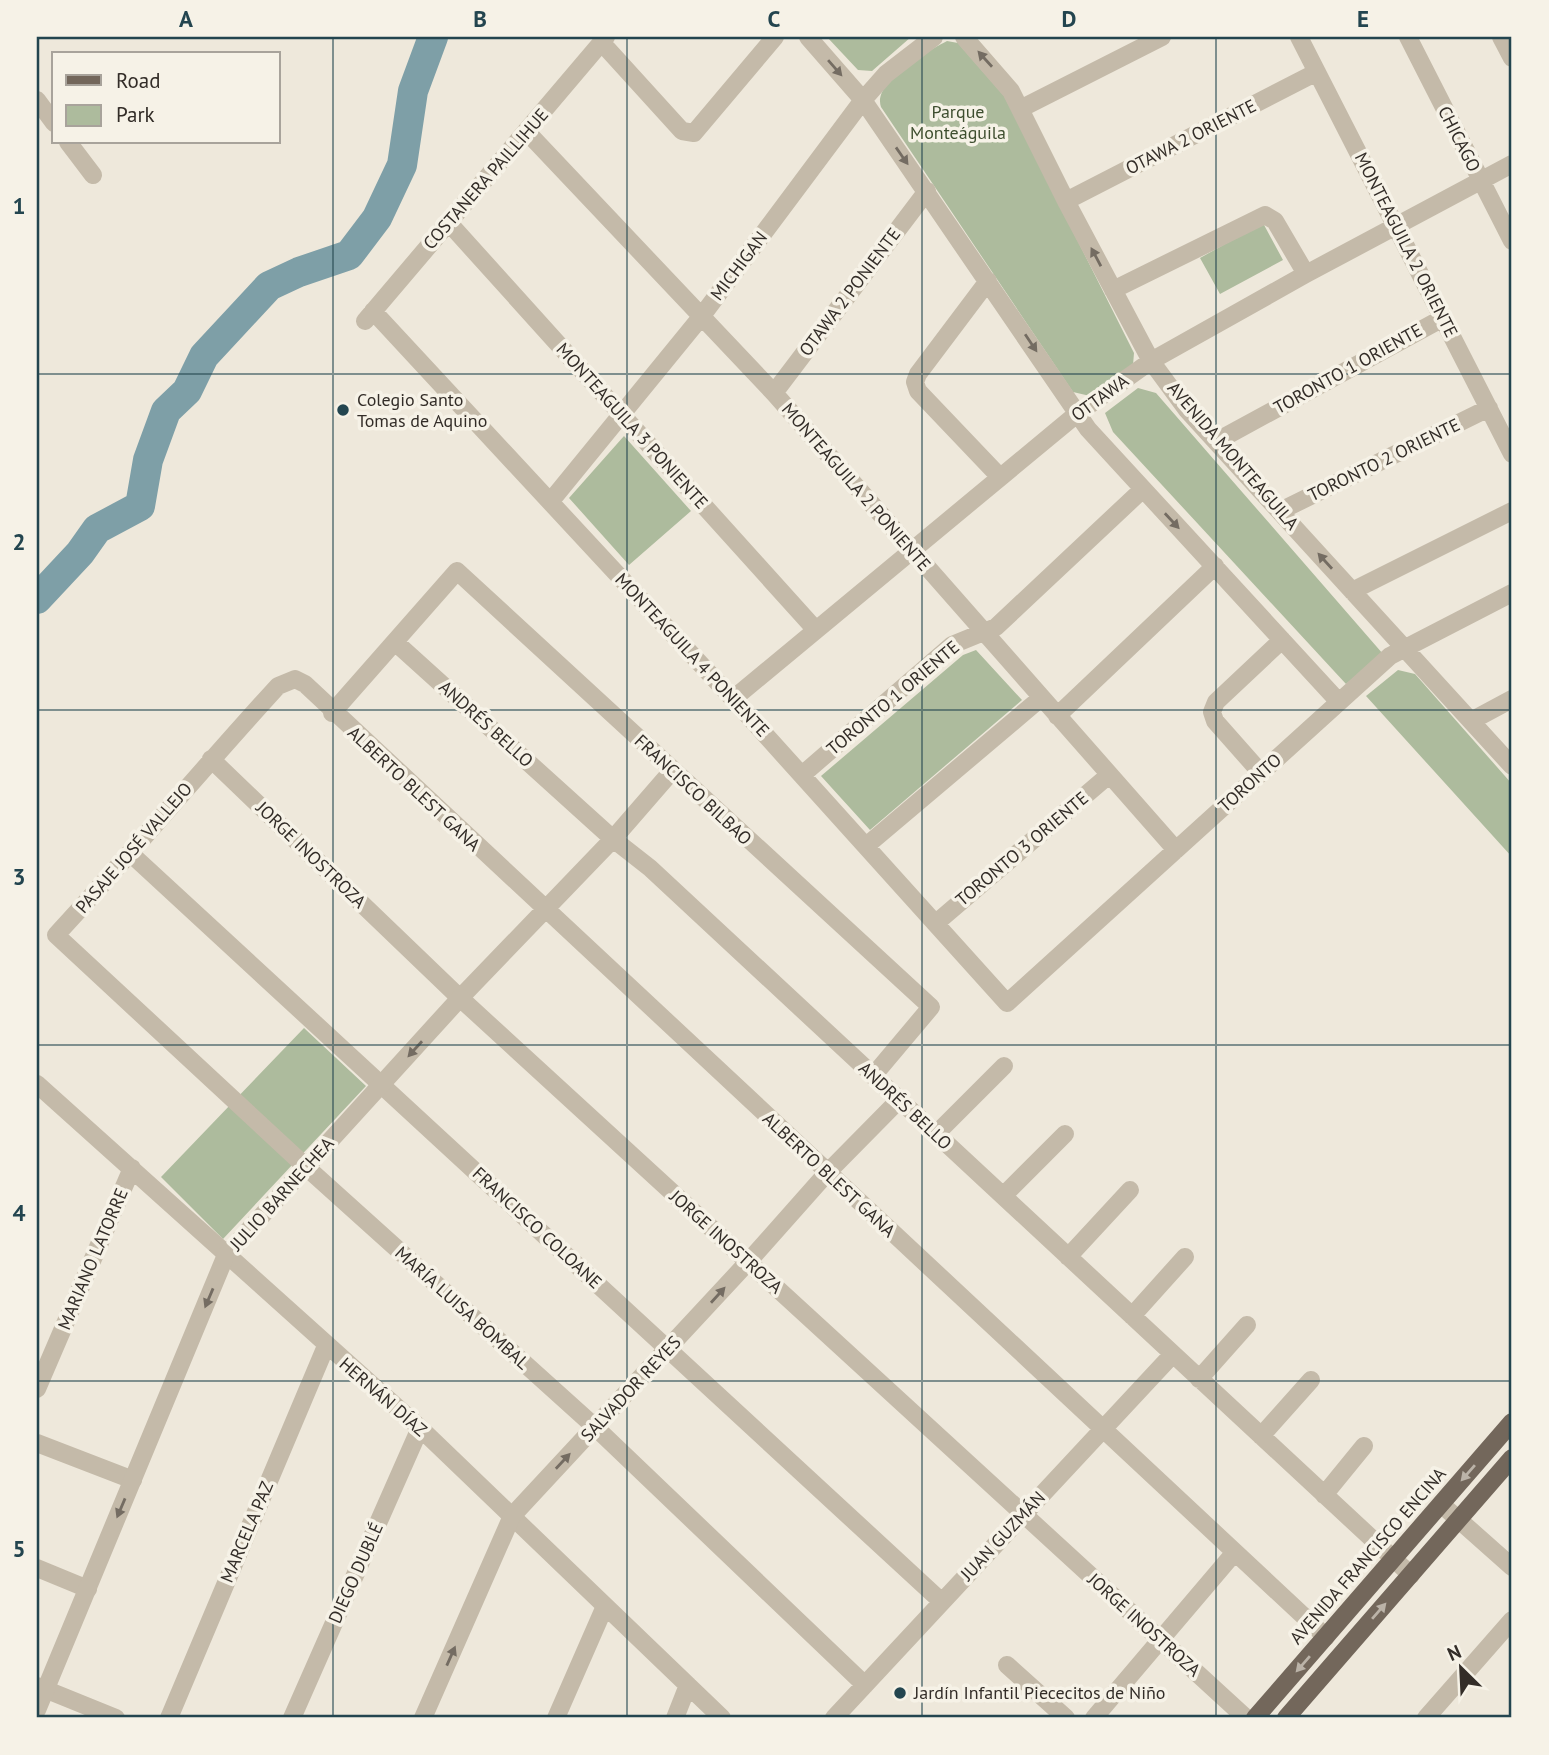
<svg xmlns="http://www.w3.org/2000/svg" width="1549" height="1755" viewBox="0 0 1549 1755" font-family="'PT Sans',sans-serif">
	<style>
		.green { fill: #adbb9d }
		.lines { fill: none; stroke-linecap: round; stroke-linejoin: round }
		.river { stroke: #7e9fa7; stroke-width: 30 }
		.minor { stroke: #c4baa9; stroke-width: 18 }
		.tertiary { stroke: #c4baa9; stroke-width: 18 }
		.primary { stroke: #73675b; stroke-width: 18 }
		.oneway { fill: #746c62 }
		.oneway2 { fill: #bbb3a8 }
		.grid { fill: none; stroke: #23454f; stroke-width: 2; stroke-opacity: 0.55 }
		.poi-dot { fill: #23454f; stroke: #f6f2e7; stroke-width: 2.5 }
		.labels { text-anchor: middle; stroke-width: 7; stroke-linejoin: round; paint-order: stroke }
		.park-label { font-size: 18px; fill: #3e4e2f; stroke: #f6f2e7 }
		.street-label { font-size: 18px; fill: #332d28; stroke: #f6f2e7 }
		.poi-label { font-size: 18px; fill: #332d28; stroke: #f6f2e7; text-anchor: start }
		.neatline { fill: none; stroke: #23454f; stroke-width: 2.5 }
		.grid-label { font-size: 23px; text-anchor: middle; font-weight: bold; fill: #23454f }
	</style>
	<rect width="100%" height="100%" fill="#eee8db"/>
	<path class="green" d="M827 37H911L872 71 858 70Z
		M947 41 958 43 1006 98 1134 353 1133 365 1090 396 1073 392 881 107C872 82 928 51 947 41Z
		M1263 223 1283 260 1220 294 1200 258Z
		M1138 388 1156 393 1383 654 1346 684 1113 432 1105 413Z
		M624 436 691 511 629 565 569 498Z
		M976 650 1022 700 870 830 821 776 963 655Z
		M1398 670 1415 674 1512 784V857L1366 696Z
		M304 1028 366 1086 223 1239 161 1177Z"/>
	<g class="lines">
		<path class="river" d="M37 599 80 553 97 529 140 506 148 460 166 411 187 391 204 356 269 286 299 272 349 255 377 218 402 165 413 91 433 37"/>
		<path class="minor" d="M808 37 863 100 1088 429 1339 702
			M964 37 1011 91 1066 201 1151 361 1187 410 1512 766
			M1299 37 1512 454
			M1408 37 1512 241
			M1501 37 1512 58
			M602 43 682 131 694 133 775 37
			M37 100 54 123
			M1020 109 1162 37
			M527 132 774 393 1176 850
			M68 142 93 175
			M1066 201 1317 72
			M449 223 815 629
			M988 281 918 374 915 382 918 391 999 476
			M1113 290 1265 215 1275 221 1306 274
			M373 311 733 699 1007 1003 1390 656 1512 593
			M365 321 606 37
			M774 393 927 191
			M1217 441 1443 318
			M550 502 701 317 863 100 886 74 934 37
			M1280 511 1489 408
			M1352 591 1512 511
			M395 642 613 839 650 868 1411 1575
			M733 699 1078 413 1151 361 1306 274 1512 164
			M332 713 457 571 931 1007 873 1076
			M1057 716 1215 566
			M1471 721 1512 699
			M211 759 460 998 613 839 672 771
			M1261 773 1215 721 1212 712 1216 702 1282 640
			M802 775 952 645 996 627 1143 489
			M866 846 1041 698
			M131 854 942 1602
			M936 923 1109 775
			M37 1084 420 1428 722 1718
			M936 1134 1004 1066
			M1003 1196 1065 1134
			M1068 1257 1130 1190
			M748 1262 827 1173 899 1100
			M1132 1316 1185 1257
			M1199 1379 1247 1325
			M37 1389 132 1168
			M1261 1436 1311 1380
			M37 1443 133 1480
			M1324 1495 1364 1446
			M1441 1504 1512 1567
			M37 1568 88 1589
			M1007 1665 1066 1718
			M865 1685 595 1427 305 1166 56 935C132 853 203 768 278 686L295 679 305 684 1326 1637
			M37 1686 116 1718
			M169 1718 326 1346
			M292 1718 420 1428
			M556 1718 605 1606
			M675 1718 688 1685
			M834 1718 1173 1354
			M1094 1718 1235 1552
			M1426 1718 1512 1620"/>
		<path class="tertiary" d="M37 1710 226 1255 460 998 1246 1718
			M423 1718 512 1516 748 1262"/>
		<path class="primary" d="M1255 1718 1512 1422
			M1286 1718 1512 1458"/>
	</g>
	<defs><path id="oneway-solid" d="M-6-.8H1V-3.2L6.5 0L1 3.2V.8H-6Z" transform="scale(1.75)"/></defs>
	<g class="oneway">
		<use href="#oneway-solid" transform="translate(985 59) rotate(-132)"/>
		<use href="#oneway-solid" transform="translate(835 68) rotate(49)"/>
		<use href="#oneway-solid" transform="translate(902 156) rotate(55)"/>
		<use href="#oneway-solid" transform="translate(1096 257) rotate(-118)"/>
		<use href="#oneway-solid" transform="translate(1031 343) rotate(56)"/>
		<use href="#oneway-solid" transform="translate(1172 521) rotate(47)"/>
		<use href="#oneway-solid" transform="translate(1325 561) rotate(-132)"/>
		<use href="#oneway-solid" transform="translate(415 1049) rotate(132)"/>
		<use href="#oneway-solid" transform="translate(718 1295) rotate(-48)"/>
		<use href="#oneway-solid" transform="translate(209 1298) rotate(113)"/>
		<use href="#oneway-solid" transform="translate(563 1461) rotate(-47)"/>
		<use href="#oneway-solid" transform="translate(121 1508) rotate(113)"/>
		<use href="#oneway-solid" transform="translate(451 1656) rotate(-66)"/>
	</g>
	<g class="oneway2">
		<use href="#oneway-solid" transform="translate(1468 1473) rotate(131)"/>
		<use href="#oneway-solid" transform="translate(1379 1611) rotate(-49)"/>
		<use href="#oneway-solid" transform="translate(1303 1664) rotate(131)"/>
	</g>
	<path class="grid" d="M333 37V1718M627 37V1718M922 37V1718M1216 37V1718M37 374H1512M37 710H1512M37 1045H1512M37 1381H1512"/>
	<g class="poi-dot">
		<circle cx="343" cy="410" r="7"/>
		<circle cx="900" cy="1693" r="7"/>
	</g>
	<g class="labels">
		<g class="park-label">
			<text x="958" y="118">Parque<tspan x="958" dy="21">Monteáguila</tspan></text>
		</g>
		<g class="street-label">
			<text transform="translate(1191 137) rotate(-27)" y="6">OTAWA 2 ORIENTE</text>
			<text transform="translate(1459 139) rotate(63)" y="6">CHICAGO</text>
			<text transform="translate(486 179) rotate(-49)" y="6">COSTANERA PAILLIHUE</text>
			<text transform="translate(1406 245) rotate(63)" y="6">MONTEAGUILA 2 ORIENTE</text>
			<text transform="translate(739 266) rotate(-53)" y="6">MICHIGAN</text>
			<text transform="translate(850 292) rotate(-53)" y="6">OTAWA 2 PONIENTE</text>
			<text transform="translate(1348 369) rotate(-29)" y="6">TORONTO 1 ORIENTE</text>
			<text transform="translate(1100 398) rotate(-36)" y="6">OTTAWA</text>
			<text transform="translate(632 426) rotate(48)" y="6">MONTEAGUILA 3 PONIENTE</text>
			<text transform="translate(1233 456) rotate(49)" y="6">AVENIDA MONTEAGUILA</text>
			<text transform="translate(1384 460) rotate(-26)" y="6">TORONTO 2 ORIENTE</text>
			<text transform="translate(856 487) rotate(49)" y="6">MONTEAGUILA 2 PONIENTE</text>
			<text transform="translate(692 655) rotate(47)" y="6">MONTEAGUILA 4 PONIENTE</text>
			<text transform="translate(893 698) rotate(-40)" y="6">TORONTO 1 ORIENTE</text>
			<text transform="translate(486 724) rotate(42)" y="6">ANDRÉS BELLO</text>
			<text transform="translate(1250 783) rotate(-42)" y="6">TORONTO</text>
			<text transform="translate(414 789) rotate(43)" y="6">ALBERTO BLEST GANA</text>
			<text transform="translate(693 790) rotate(43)" y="6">FRANCISCO BILBAO</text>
			<text transform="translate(134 848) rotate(-49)" y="6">PASAJE JOSÉ VALLEJO</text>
			<text transform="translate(1022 849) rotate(-40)" y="6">TORONTO 3 ORIENTE</text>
			<text transform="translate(311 855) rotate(44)" y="6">JORGE INOSTROZA</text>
			<text transform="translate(905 1106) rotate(43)" y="6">ANDRÉS BELLO</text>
			<text transform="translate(829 1175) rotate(43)" y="6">ALBERTO BLEST GANA</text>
			<text transform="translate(282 1194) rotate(-48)" y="6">JULIO BARNECHEA</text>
			<text transform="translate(537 1228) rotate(43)" y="6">FRANCISCO COLOANE</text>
			<text transform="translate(726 1242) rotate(42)" y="6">JORGE INOSTROZA</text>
			<text transform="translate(93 1259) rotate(-67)" y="6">MARIANO LATORRE</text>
			<text transform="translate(462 1308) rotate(42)" y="6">MARÍA LUISA BOMBAL</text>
			<text transform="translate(631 1389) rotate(-47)" y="6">SALVADOR REYES</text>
			<text transform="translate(383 1397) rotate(41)" y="6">HERNÁN DÍAZ</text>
			<text transform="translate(247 1532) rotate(-67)" y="6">MARCELA PAZ</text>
			<text transform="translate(1003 1536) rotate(-47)" y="6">JUAN GUZMÁN</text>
			<text transform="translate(1368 1556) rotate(-49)" y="6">AVENIDA FRANCISCO ENCINA</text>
			<text transform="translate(356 1573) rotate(-66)" y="6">DIEGO DUBLÉ</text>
			<text transform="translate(1144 1625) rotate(42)" y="6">JORGE INOSTROZA</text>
		</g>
		<g class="poi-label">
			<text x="357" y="406">Colegio Santo<tspan x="357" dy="21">Tomas de Aquino</tspan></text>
			<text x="914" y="1699">Jardín Infantil Piececitos de Niño</text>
		</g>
	</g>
	<rect width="1549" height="1755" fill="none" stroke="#f6f2e7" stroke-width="77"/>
	<rect x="52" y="52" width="228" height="91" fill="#f6f2e7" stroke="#a8a39b" stroke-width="2"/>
	<rect x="66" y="75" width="35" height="10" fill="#73675b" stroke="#a8a39b" stroke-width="2"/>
	<text x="116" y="88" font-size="21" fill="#332d28">Road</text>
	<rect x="66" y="105" width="35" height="21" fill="#adbb9d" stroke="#a8a39b" stroke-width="2"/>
	<text x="116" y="122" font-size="21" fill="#332d28">Park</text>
	<g transform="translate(1461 1668) rotate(336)" stroke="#f6f2e7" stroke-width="5" paint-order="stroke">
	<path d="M0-5L12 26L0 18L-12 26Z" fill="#332d28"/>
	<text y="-10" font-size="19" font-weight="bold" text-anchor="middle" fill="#332d28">N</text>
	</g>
	<rect x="38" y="38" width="1472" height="1678" class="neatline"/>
	<g class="grid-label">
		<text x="186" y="27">A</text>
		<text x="480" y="27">B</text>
		<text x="774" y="27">C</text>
		<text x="1069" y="27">D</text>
		<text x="1363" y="27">E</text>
		<text x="19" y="214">1</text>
		<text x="19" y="550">2</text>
		<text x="19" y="885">3</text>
		<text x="19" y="1221">4</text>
		<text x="19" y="1557">5</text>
	</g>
</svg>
